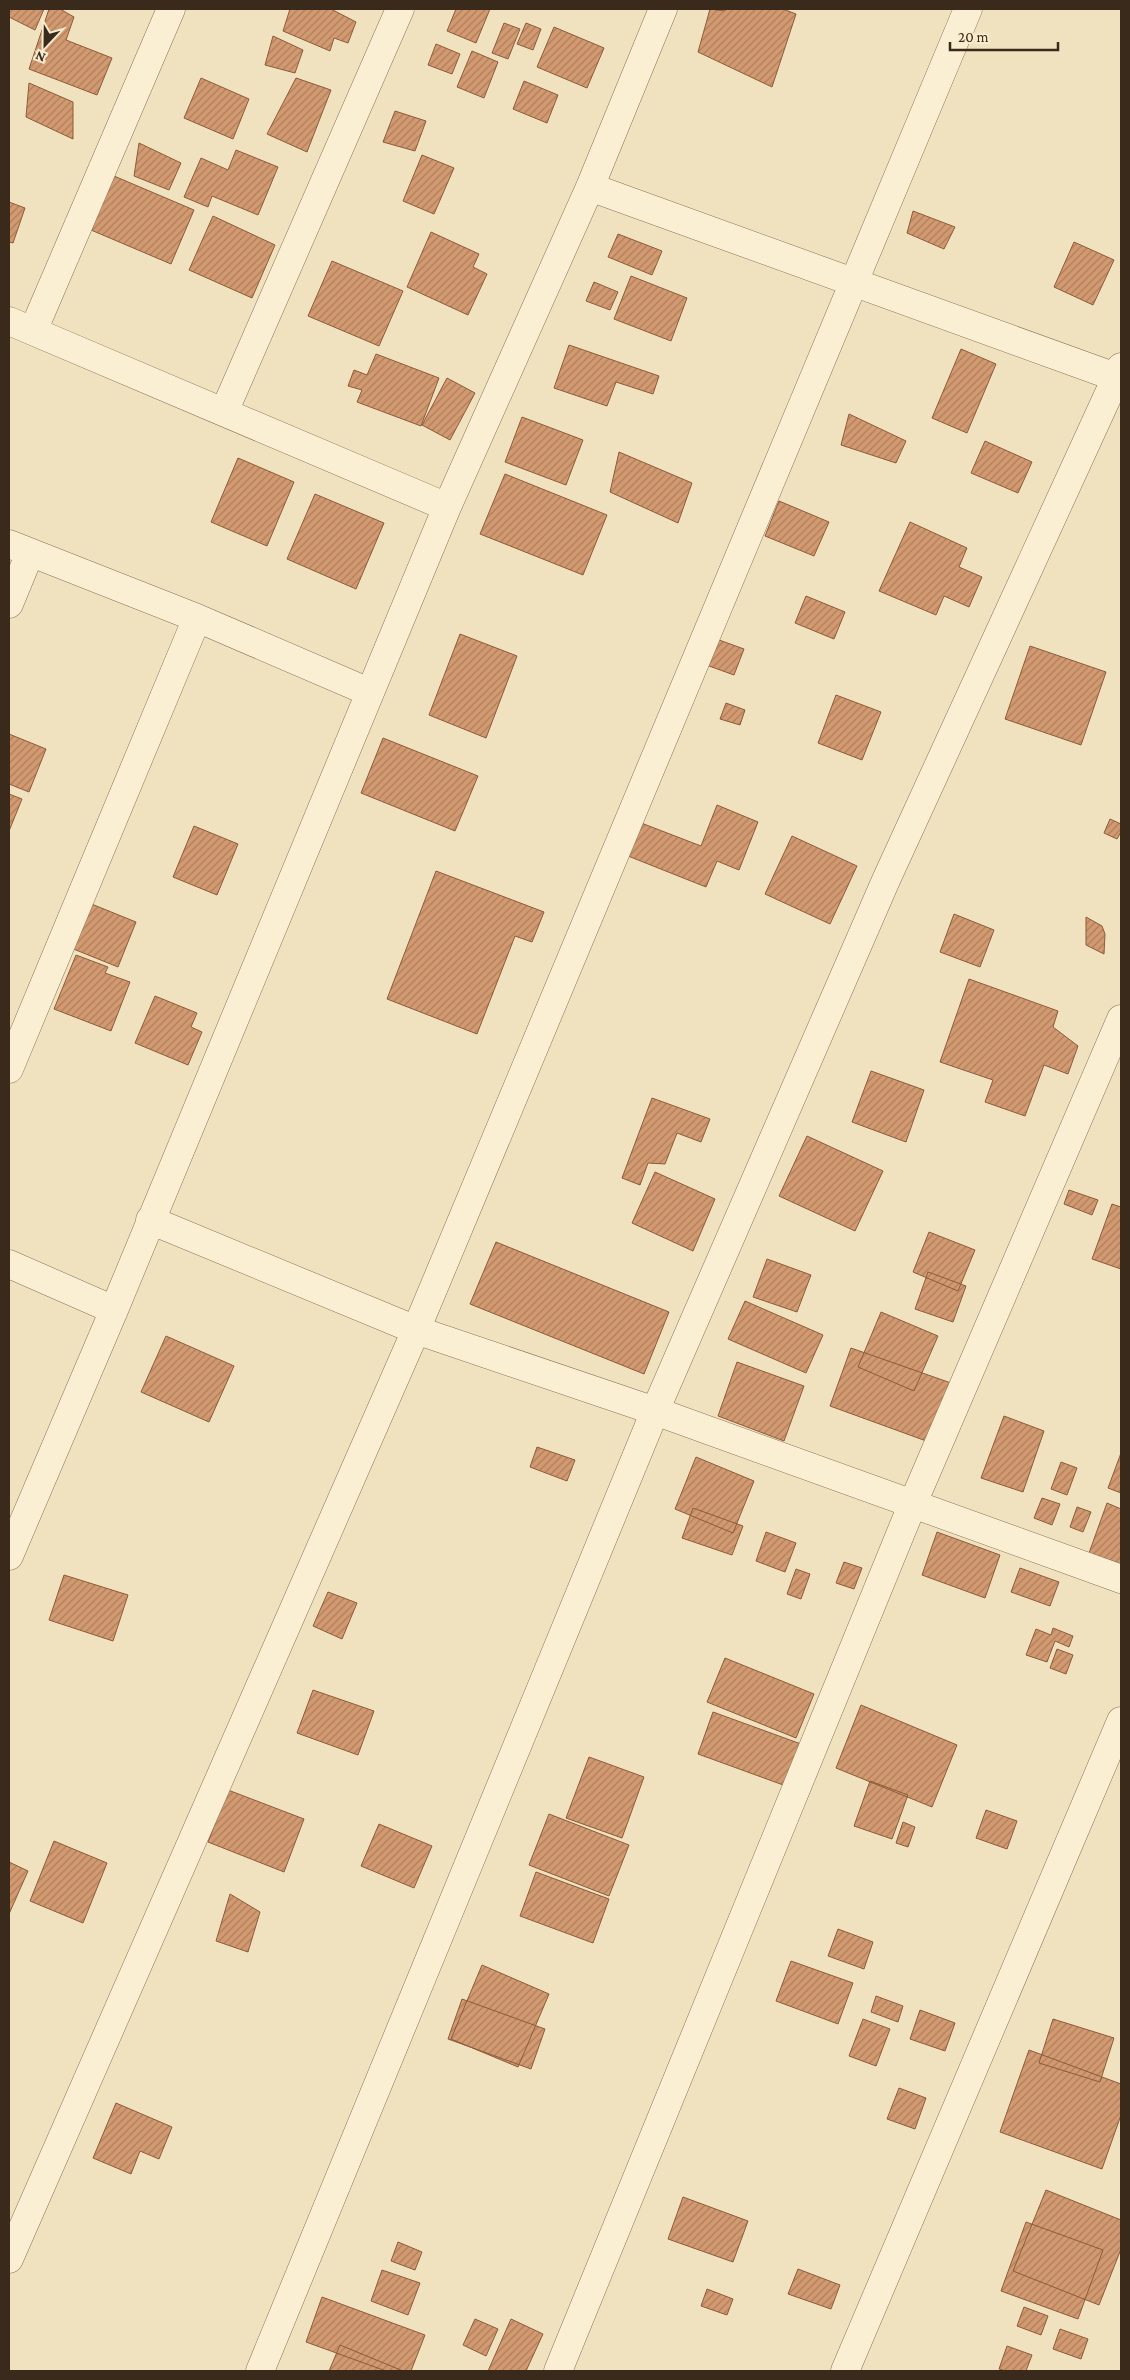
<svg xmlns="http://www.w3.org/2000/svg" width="1130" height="2380" viewBox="0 0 1130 2380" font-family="'Crimson Pro',serif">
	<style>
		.building { fill: url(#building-hatch); stroke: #8d5b39 }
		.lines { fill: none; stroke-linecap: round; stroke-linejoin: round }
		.street-casing { stroke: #8b7256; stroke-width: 29 }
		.street { stroke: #fbefd3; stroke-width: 28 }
	</style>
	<defs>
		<pattern id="building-hatch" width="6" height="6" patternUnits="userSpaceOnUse" patternTransform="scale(1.25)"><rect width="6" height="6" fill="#d39a71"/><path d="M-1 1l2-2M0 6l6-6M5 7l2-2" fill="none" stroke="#ac7e5c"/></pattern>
	</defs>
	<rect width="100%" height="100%" fill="#f1e2bf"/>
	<path class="building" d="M9 9H44L35 30 9 17Z
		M49 9H60L74 17 66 40 112 58 97 95 29 69Z
		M290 9H331L356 22 348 43 334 38 330 51 283 31Z
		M456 9H490L476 43 447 31Z
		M710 9 725 11V9H783L796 14 772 87 698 52Z
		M504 23 520 29 508 59 492 53Z
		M526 23 541 29 533 50 517 44Z
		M554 27 604 48 587 88 537 67Z
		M273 36 303 50 295 73 265 65Z
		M436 44 460 54 452 74 428 65Z
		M472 51 498 62 484 98 457 87Z
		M201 78 249 99 233 139 184 118Z
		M296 78 331 90 307 152 267 134Z
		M524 81 558 95 547 123 513 109Z
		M29 83 73 102V139L26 117Z
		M395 111 426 121 415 151 383 142Z
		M139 143 181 163 169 190 134 176Z
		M236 150 278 167 258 215 212 196 208 207 184 197 201 158 228 170Z
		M422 155 454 168 434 214 403 201Z
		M114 176 194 210 171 264 91 230Z
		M9 202 25 208 13 243 9 242Z
		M913 211 955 227 944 249 907 233Z
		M213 216 275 245 252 298 189 270Z
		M431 232 479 254 473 267 487 274 468 315 407 287Z
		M618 234 662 251 652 275 608 257Z
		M1074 242 1114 260 1093 305 1054 287Z
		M332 261 403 291 379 346 308 316Z
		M631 276 687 298 671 341 614 319Z
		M594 282 618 292 610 310 586 301Z
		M569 345 659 376 653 394 616 382 607 406 554 388Z
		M961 349 996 364 967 433 932 418Z
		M376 354 439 378 421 426 357 402 362 390 348 386 354 370 367 375Z
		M447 378 475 393 450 440 422 425Z
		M849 414 906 441 896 463 841 445Z
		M522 417 583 440 566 485 505 462Z
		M985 441 1032 462 1018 493 971 473Z
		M619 452 692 483 678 523 610 492Z
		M238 458 294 482 267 546 211 522Z
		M505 474 607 515 583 575 480 534Z
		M315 494 384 523 356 589 287 559Z
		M779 501 829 522 814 556 765 536Z
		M910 522 967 548 959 567 982 577 969 607 944 596 936 615 879 591Z
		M806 596 845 612 834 639 795 623Z
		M460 634 517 656 486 738 429 715Z
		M708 636 744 649 734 675 698 662Z
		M1030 646 1106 672 1081 745 1005 719Z
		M836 695 881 712 862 760 818 743Z
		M726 703 745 710 740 725 720 719Z
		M9 734 46 749 29 792 9 784Z
		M383 738 478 776 455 831 361 793Z
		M9 794 22 799 9 831Z
		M717 805 758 822 739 870 717 861 706 887 623 854 636 821 701 846Z
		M1110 819 1121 824V832L1117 839 1104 833Z
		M194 826 238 844 217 895 173 877Z
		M792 836 857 866 830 924 765 894Z
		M436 871 544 912 532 942 515 936 477 1034 387 999Z
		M89 903 136 922 118 967 71 948Z
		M954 914 994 930 980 967 940 952Z
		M1086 917 1102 926 1105 934 1104 954 1086 945Z
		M76 955 108 967 105 973 130 982 111 1031 54 1009Z
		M969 979 1058 1011 1053 1027 1078 1046 1068 1074 1044 1065 1025 1116 985 1102 993 1080 940 1062Z
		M155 996 197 1013 191 1027 202 1032 188 1065 135 1043Z
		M871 1071 924 1090 906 1142 852 1122Z
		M652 1098 710 1119 701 1142 677 1133 665 1164 648 1163 640 1185 622 1178Z
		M807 1136 883 1171 855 1231 779 1196Z
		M655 1172 715 1199 693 1251 632 1223Z
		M1069 1190 1098 1200 1092 1215 1064 1204Z
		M1112 1204 1121 1207V1269L1092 1259Z
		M929 1232 975 1250 958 1291 913 1272Z
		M496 1242 669 1312 644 1374 470 1304Z
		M767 1259 811 1275 797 1312 753 1297Z
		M928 1272 966 1286 953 1322 915 1309Z
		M745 1301 823 1335 806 1373 728 1339Z
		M881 1312 938 1336 914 1391 858 1367Z
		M166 1336 234 1366 209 1422 141 1392Z
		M851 1348 951 1383 929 1442 830 1406Z
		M737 1362 804 1386 784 1441 718 1416Z
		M1004 1416 1044 1431 1023 1492 981 1478Z
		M537 1447 575 1460 567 1481 530 1467Z
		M1121 1453V1493L1108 1488Z
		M696 1457 754 1481 733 1533 675 1509Z
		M1061 1462 1077 1468 1067 1495 1051 1489Z
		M1042 1498 1060 1504 1052 1525 1034 1518Z
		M1107 1503 1121 1509V1564L1089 1553Z
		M1077 1507 1091 1512 1083 1532 1070 1527Z
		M693 1508 743 1526 732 1555 682 1538Z
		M766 1532 796 1543 785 1572 756 1561Z
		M937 1532 1000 1555 985 1598 922 1575Z
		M844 1562 862 1568 854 1589 836 1583Z
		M1020 1568 1059 1582 1050 1606 1011 1592Z
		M796 1569 810 1574 801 1599 787 1594Z
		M64 1575 128 1595 113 1641 49 1620Z
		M328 1592 357 1603 342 1639 313 1626Z
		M1053 1628 1073 1636 1069 1647 1055 1641 1047 1662 1026 1655 1036 1629 1051 1635Z
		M1057 1649 1073 1655 1066 1674 1050 1668Z
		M725 1658 814 1694 796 1738 707 1702Z
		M313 1690 374 1711 358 1755 297 1733Z
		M861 1705 957 1745 932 1807 836 1768Z
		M713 1712 801 1744 786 1786 698 1754Z
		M589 1757 644 1777 622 1838 566 1818Z
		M870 1781 908 1795 892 1839 854 1826Z
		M228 1790 304 1819 284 1872 208 1842Z
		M986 1810 1017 1821 1007 1849 976 1838Z
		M549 1814 629 1845 609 1896 529 1865Z
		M903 1822 915 1827 908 1847 896 1843Z
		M379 1824 432 1846 414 1888 361 1866Z
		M54 1841 107 1863 83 1923 30 1901Z
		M9 1862 28 1871 9 1914Z
		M536 1872 609 1899 593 1943 520 1916Z
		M230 1894 260 1912 248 1952 216 1941Z
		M838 1929 873 1942 864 1969 828 1956Z
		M791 1961 853 1983 838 2024 776 2001Z
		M482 1965 549 1994 518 2067 451 2039Z
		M876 1996 903 2006 898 2022 871 2012Z
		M462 1999 545 2029 531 2069 448 2039Z
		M920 2010 955 2023 945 2051 910 2039Z
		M863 2019 890 2029 876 2066 849 2056Z
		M1053 2019 1114 2038 1100 2082 1039 2063Z
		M1029 2050 1121 2084V2115L1102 2169 1000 2132Z
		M899 2088 926 2098 915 2129 887 2119Z
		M116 2103 172 2127 159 2159 140 2151 131 2174 93 2158Z
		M1046 2190 1121 2220V2249L1099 2305 1013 2271Z
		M683 2197 748 2221 733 2262 668 2239Z
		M1026 2222 1103 2250 1078 2319 1001 2291Z
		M398 2242 422 2252 415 2270 391 2261Z
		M798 2269 840 2285 831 2309 788 2294Z
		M382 2270 420 2283 408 2315 371 2301Z
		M707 2289 733 2299 727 2315 701 2306Z
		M322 2297 425 2335 411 2371H386L306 2342Z
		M1024 2307 1048 2316 1041 2335 1017 2326Z
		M475 2319 498 2329 486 2356 463 2345Z
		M511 2319 543 2334 526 2371H488Z
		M1060 2329 1088 2339 1081 2359 1053 2349Z
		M340 2345 403 2371H329Z
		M1007 2346 1032 2355 1026 2371H1006L999 2369Z"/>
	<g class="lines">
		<g class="street-casing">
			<path id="street" d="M590 187 1121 379
				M9 321 447 507
				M33 331 171 9
				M224 412 400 9
				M9 544 197 618 9 1069
				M9 604 30 553
				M197 618 369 692
				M150 1220 416 1330 655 1411 1121 1579
				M9 1264 114 1310
				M9 1556 114 1310 447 507 590 187 663 9
				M9 2259 416 1330 968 9
				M260 2371 655 1411 886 880 1121 367
				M558 2371 913 1503 1121 1019
				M845 2371 1121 1721"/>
		</g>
		<use href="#street" class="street"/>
	</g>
	<rect width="1130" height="2380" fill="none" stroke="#3a2a1b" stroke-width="20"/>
	<g transform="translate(45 45) rotate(202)" stroke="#f8eccf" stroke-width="4" paint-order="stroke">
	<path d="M0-4L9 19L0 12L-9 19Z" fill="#3a2a1b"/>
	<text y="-8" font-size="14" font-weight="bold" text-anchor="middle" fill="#3a2a1b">N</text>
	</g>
	<path d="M950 42v8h108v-8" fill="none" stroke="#3a2a1b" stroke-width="2.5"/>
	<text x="958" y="42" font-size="15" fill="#3a2a1b" stroke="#f8eccf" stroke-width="4" paint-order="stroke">20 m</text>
</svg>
